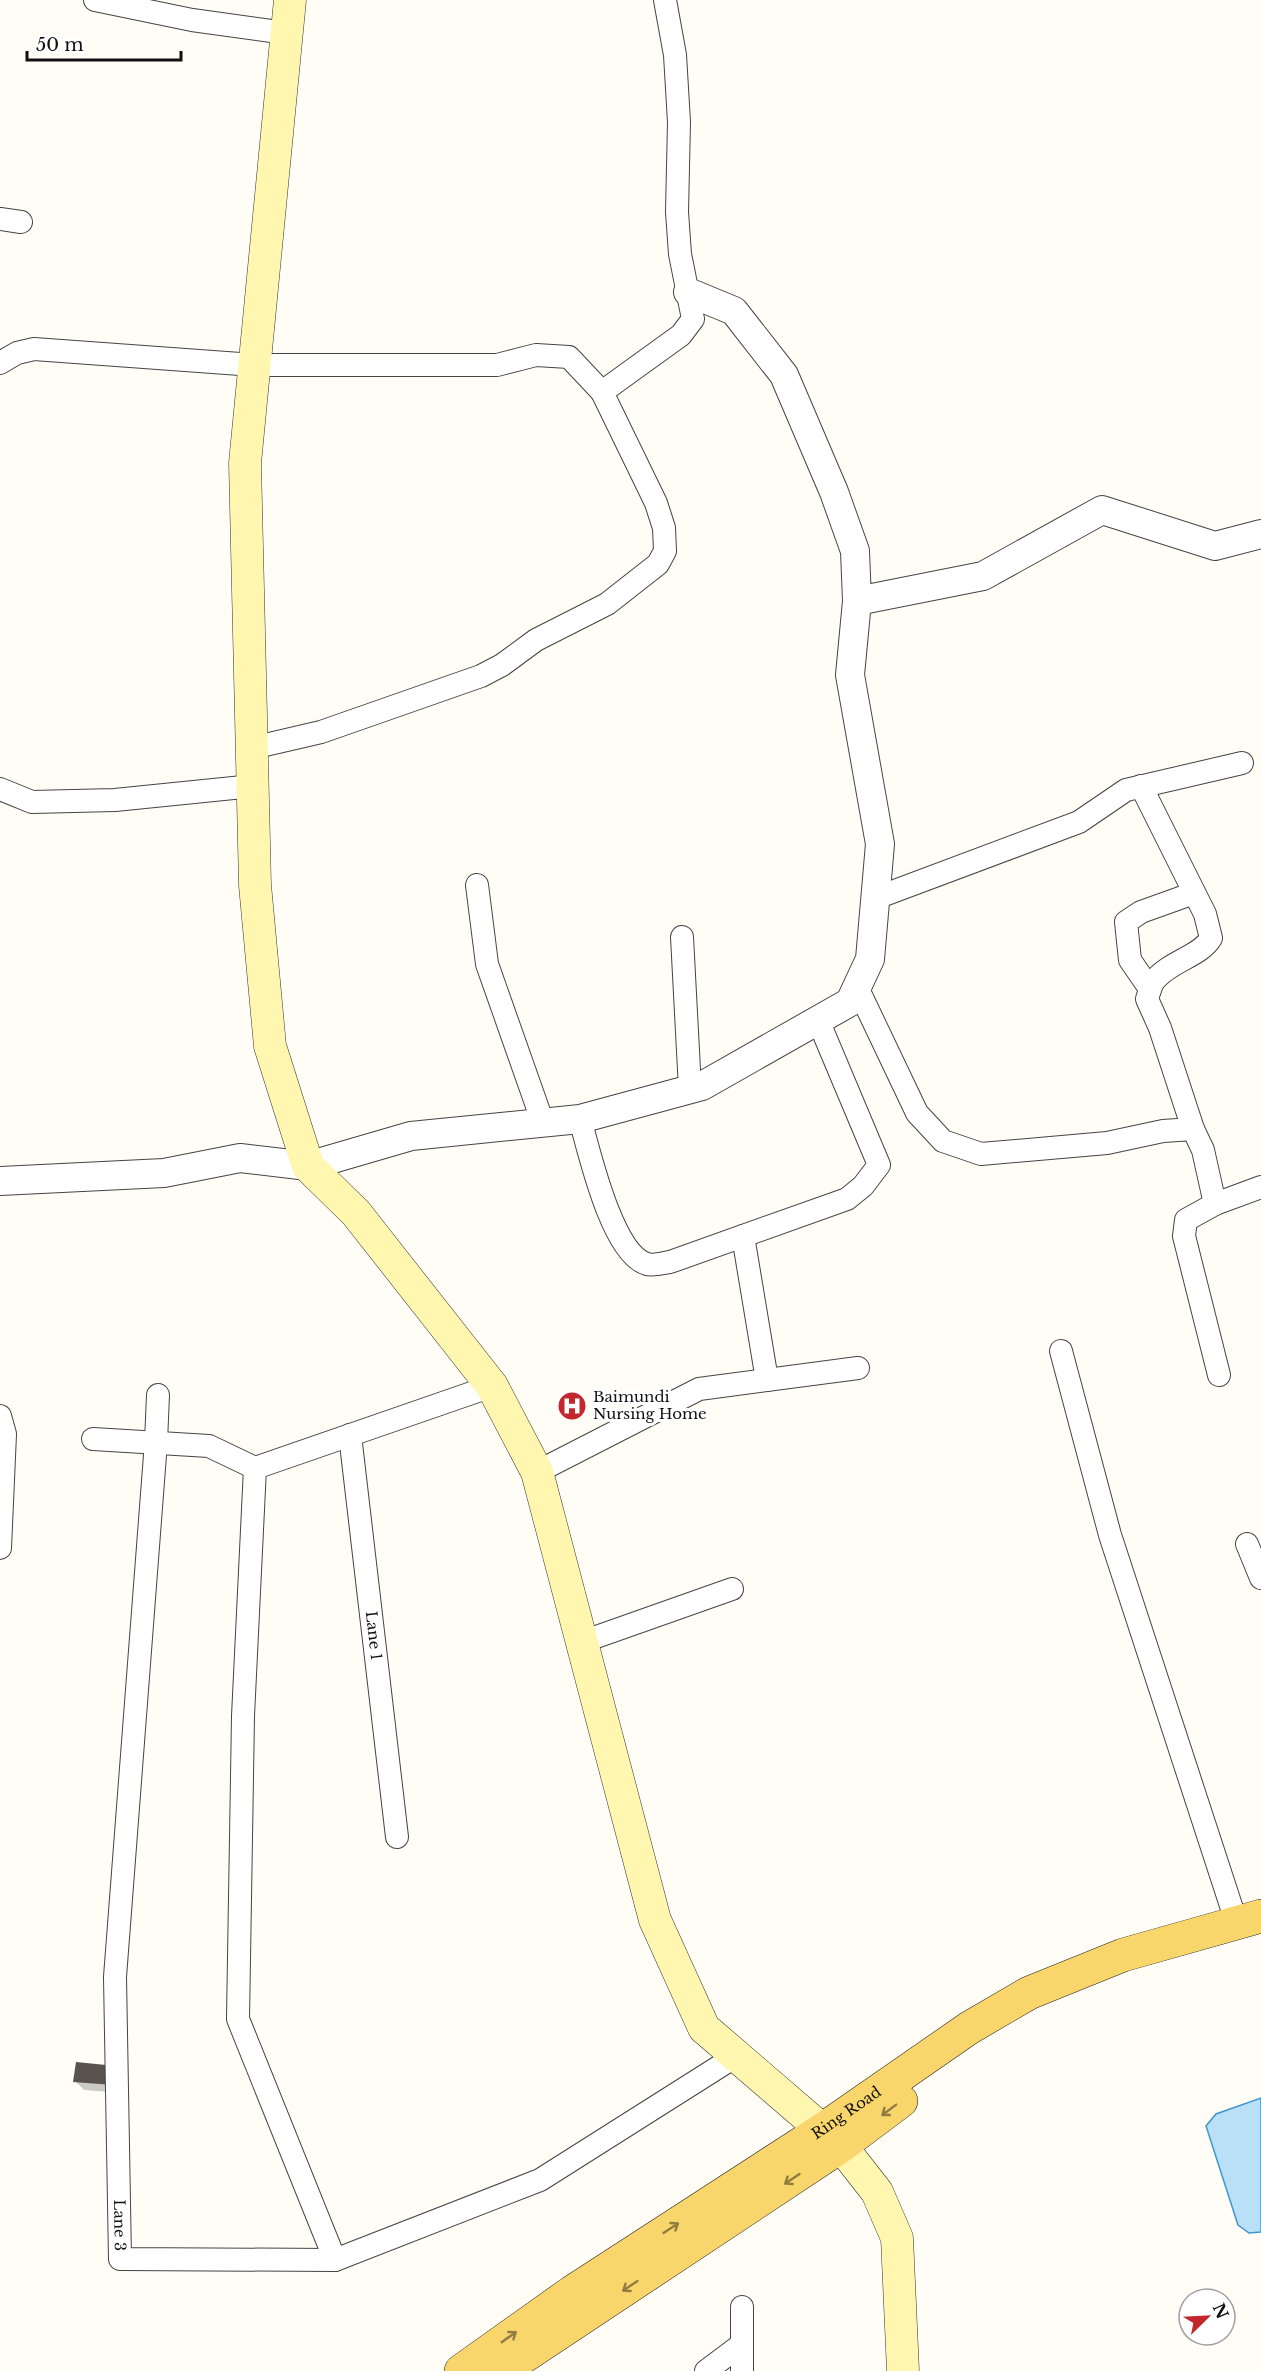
<svg xmlns="http://www.w3.org/2000/svg" width="1261" height="2371" viewBox="0 0 1261 2371" font-family="'Libre Baskerville',serif">
	<style>
		.water { fill: #b9e0f7; stroke: #3f96cf; stroke-width: 1.5 }
		.shadow { fill: #0003 }
		.building { fill: #5a524d }
		.lines { fill: none; stroke-linecap: round; stroke-linejoin: round }
		.minor-casing { stroke: #444; stroke-width: 24 }
		.tertiary-casing { stroke: #444; stroke-width: 30 }
		.secondary-casing { stroke: #333; stroke-width: 33 }
		.primary-casing { stroke: #222; stroke-width: 34 }
		.minor { stroke: #fff; stroke-width: 22 }
		.tertiary { stroke: #fff; stroke-width: 28 }
		.secondary { stroke: #fff6b0; stroke-width: 32 }
		.primary { stroke: #f9d66b; stroke-width: 33 }
		.oneway { stroke: #917d42 }
		.labels { text-anchor: middle; stroke-width: 6; stroke-linejoin: round; paint-order: stroke }
		.poi-label { font-size: 15px; fill: #111; stroke: #fff; text-anchor: start }
		.street-label { font-size: 15px; fill: #111; stroke: #fff }
	</style>
	<rect width="100%" height="100%" fill="#fffdf5"/>
	<path class="water" d="M1261 2098V2232L1249 2233 1238 2225 1206 2126 1216 2114Z"/>
	<path class="shadow" d="M115 2068 123 2093 84 2090 75 2081Z"/>
	<path class="building" d="M76 2062 116 2066 114 2085 73 2082Z"/>
	<g class="lines">
		<g class="minor-casing">
			<g id="minor">
				<path d="M95 0 192 20 286 33"/>
				<path d="M0 219 21 222"/>
				<path d="M0 363 17 353 34 349 254 365H497L536 355 569 357 602 392"/>
				<path d="M252 748 321 732 481 676 502 665 536 640 607 604 658 564 665 551 664 528 656 503 602 392 681 335 693 319 680 254 677 212 679 122 675 55 665 0"/>
				<path d="M1141 786 1205 914 1211 938C1201 956 1168 962 1154 981 1151 985 1149 993 1147 999L1160 1028 1193 1129"/>
				<path d="M0 789 32 802 115 800 253 786"/>
				<path d="M477 885 487 964 543 1123"/>
				<path d="M876 898 1079 822 1126 790 1242 763"/>
				<path d="M682 937 690 1089"/>
				<path d="M857 987 917 1113 943 1141 981 1154 1107 1143 1163 1131 1193 1129 1203 1150 1215 1204"/>
				<path d="M1150 989 1130 960 1126 922 1141 912 1194 893"/>
				<path d="M580 1119C589 1151 612 1254 647 1264 653 1266 663 1263 670 1262L847 1199 863 1186 879 1165 818 1020"/>
				<path d="M743 1236 767 1380"/>
				<path d="M1061 1351 1110 1535 1237 1924"/>
				<path d="M1219 1375 1184 1236 1186 1220 1215 1204 1261 1187"/>
				<path d="M492 1386 255 1468 243 1716 238 2019 335 2260 540 2180 736 2056"/>
				<path id="s1" d="M158 1395 156 1442 115 1977 120 2259 335 2260"/>
				<path d="M0 1416 5 1434 0 1548"/>
				<path id="s2" d="M350 1435 397 1837"/>
				<path d="M93 1439 209 1446 255 1468"/>
				<path d="M537 1472 699 1389 858 1368"/>
				<path d="M1247 1544 1261 1578"/>
				<path d="M582 1642 732 1589"/>
				<path d="M742 2307V2371"/>
				<path d="M706 2371 742 2344"/>
			</g>
		</g>
		<g class="tertiary-casing">
			<path id="tertiary" d="M688 292 734 311 784 375 834 492 855 551 857 601
				M0 1181 164 1173 240 1158 308 1166 411 1136 580 1119 702 1086 850 1002 870 959 880 844 850 675 857 601 983 576 1102 510 1215 546 1261 534"/>
		</g>
		<g class="secondary-casing">
			<path id="secondary" d="M290 0 245 463 255 885 270 1046 308 1166 356 1213 492 1386 537 1472 655 1920 704 2028 841 2146 877 2192 897 2238 903 2371"/>
		</g>
		<g class="primary-casing">
			<g id="primary">
				<path id="s3" d="M461 2371 572 2292 822 2130 969 2028 1029 1993 1123 1955 1261 1916"/>
				<path d="M502 2371 841 2146 901 2101"/>
			</g>
		</g>
		<use href="#minor" class="minor"/>
		<use href="#tertiary" class="tertiary"/>
		<use href="#secondary" class="secondary"/>
		<use href="#primary" class="primary"/>
	</g>
	<defs><path id="oneway-shaft" d="M-6 0H5M1.5-3L5.5 0L1.5 3" fill="none" stroke-width="1.6" stroke-linecap="round" stroke-linejoin="round" transform="scale(1.5)"/></defs>
	<g class="oneway">
		<use href="#oneway-shaft" transform="translate(889 2110) rotate(143)"/>
		<use href="#oneway-shaft" transform="translate(792 2179) rotate(146)"/>
		<use href="#oneway-shaft" transform="translate(671 2228) rotate(-33)"/>
		<use href="#oneway-shaft" transform="translate(630 2286) rotate(146)"/>
		<use href="#oneway-shaft" transform="translate(509 2337) rotate(-35)"/>
	</g>
	<defs>
		<g id="hospital-disc" transform="scale(1.5)"><circle r="9.5" fill="#c4262e" stroke="#fff"/><path d="M-5-5h3v3.5h4V-5h3V5h-3V1.5h-4V5h-3Z" fill="#fff"/></g>
	</defs>
	<g fill-rule="evenodd">
		<use href="#hospital-disc" x="572" y="1406"/>
	</g>
	<g class="labels">
		<g class="poi-label">
			<text x="593" y="1402">Baimundi<tspan x="593" dy="17">Nursing Home</tspan></text>
		</g>
		<g class="street-label">
			<text dy="5" stroke="none"><textPath href="#s2" startOffset="202">Lane 1</textPath></text>
			<text dy="5" stroke="none"><textPath href="#s3" startOffset="464">Ring Road</textPath></text>
			<text dy="5" stroke="none"><textPath href="#s1" startOffset="832">Lane 3</textPath></text>
		</g>
	</g>
	<g transform="translate(1207 2317) rotate(66)"><circle r="28" fill="#ffffff" stroke="#a0a0a0" stroke-width="1.5"/>
	<path d="M0-4.5L10 22L0 15L-10 22Z" fill="#c4262e"/>
	<text y="-9" font-size="16" font-weight="bold" text-anchor="middle" fill="#111111">N</text>
	</g>
	<path d="M27 51v9h154v-9" fill="none" stroke="#111111" stroke-width="3"/>
	<text x="36" y="51" font-size="18" fill="#111111" stroke="#ffffff" stroke-width="4.5" paint-order="stroke">50 m</text>
</svg>
